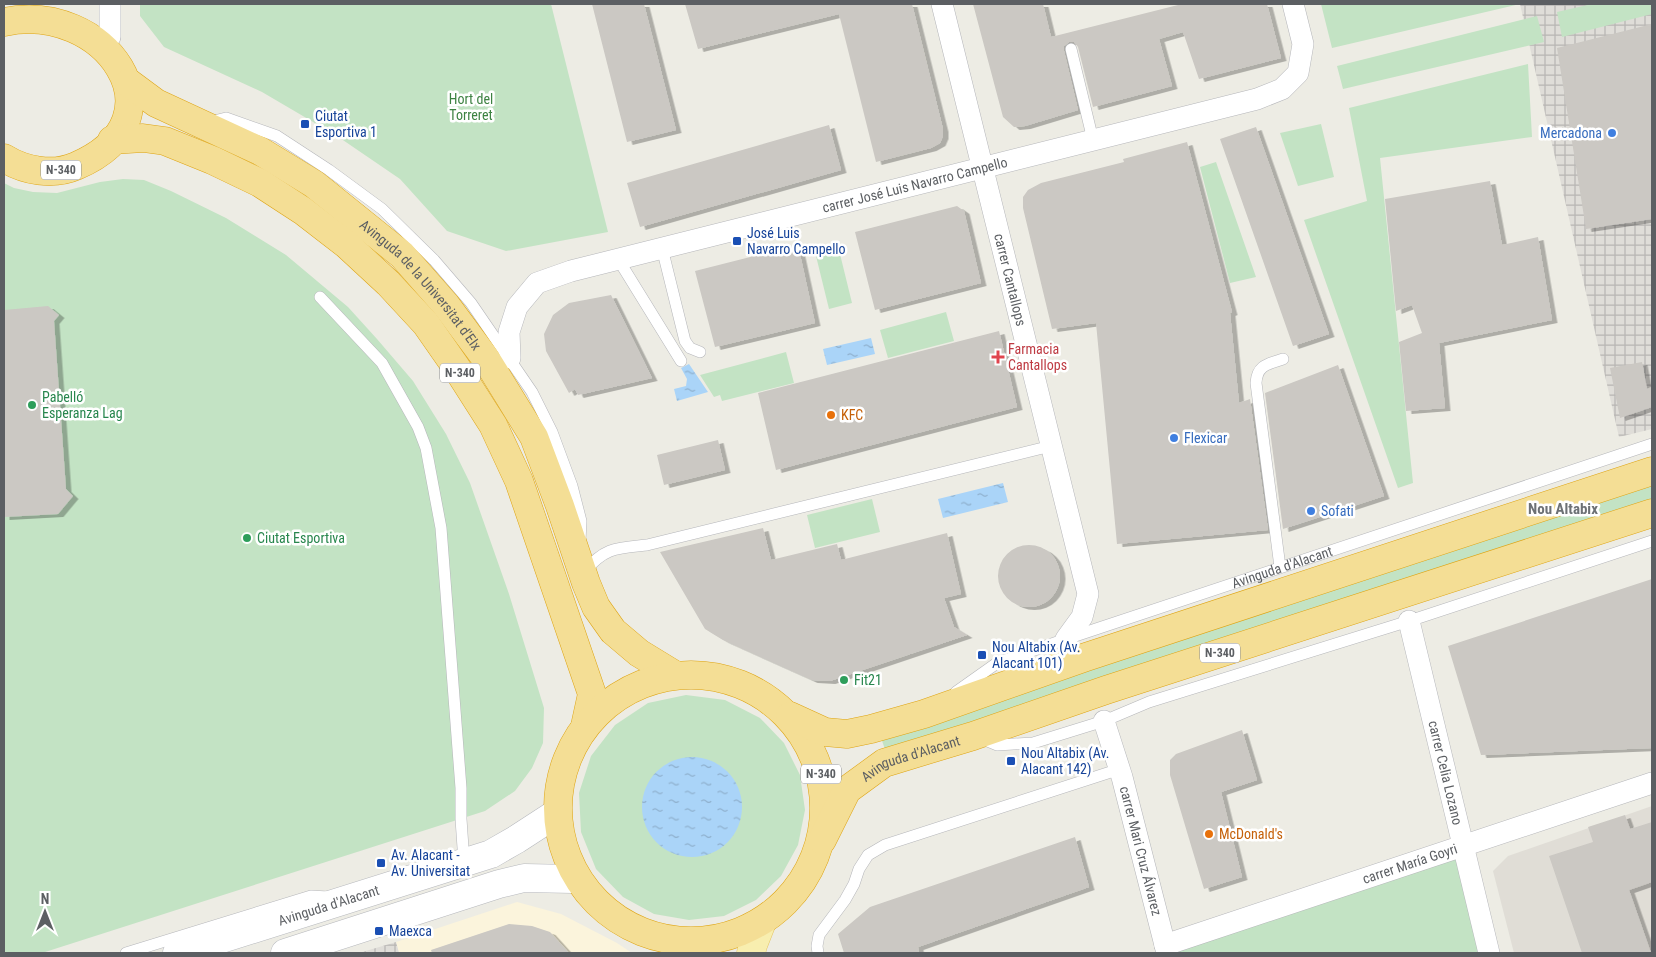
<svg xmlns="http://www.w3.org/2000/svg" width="1656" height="957" viewBox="0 0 1656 957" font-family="'Roboto Condensed',sans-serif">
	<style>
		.commercial { fill: #fbf4dc }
		.industrial { fill: url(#industrial-grid) }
		.education { fill: #e0ddd6 }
		.green { fill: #c3e3c4 }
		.water { fill: url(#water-ripples) }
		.building { fill: #cbc8c3; filter: url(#shadow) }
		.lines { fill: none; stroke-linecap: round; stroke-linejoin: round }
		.lane-casing { stroke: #b5b6ba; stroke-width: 12 }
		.street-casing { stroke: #b5b6ba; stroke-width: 22 }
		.secondary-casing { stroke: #b6b8bd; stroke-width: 29 }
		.primary-casing { stroke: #e5c565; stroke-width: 29 }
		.highway-casing { stroke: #dea413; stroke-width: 29 }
		.lane { stroke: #fff; stroke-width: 11 }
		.street { stroke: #fff; stroke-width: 21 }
		.secondary { stroke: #fff; stroke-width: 28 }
		.primary { stroke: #f8eeaf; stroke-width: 28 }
		.highway { stroke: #f4de95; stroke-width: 28 }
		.transit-dot { fill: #1a4fb4; stroke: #fff; stroke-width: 2 }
		.shop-dot { fill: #3f7fe0; stroke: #fff; stroke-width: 2 }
		.health-dot { fill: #e0444e; stroke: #fff; stroke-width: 2 }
		.leisure-dot { fill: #2e9e5b; stroke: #fff; stroke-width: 2 }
		.food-dot { fill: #e8710a; stroke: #fff; stroke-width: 2 }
		.labels { text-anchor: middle; stroke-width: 5; stroke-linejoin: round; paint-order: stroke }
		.shield { fill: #fff; stroke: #8d8f92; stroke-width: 1 }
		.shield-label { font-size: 12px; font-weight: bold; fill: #5c5f63 }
		.park-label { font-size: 14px; fill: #3d8242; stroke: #fff }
		.transit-label { font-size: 14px; fill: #164399; stroke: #fff; text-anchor: start }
		.shop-label { font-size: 14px; fill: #366cbe; stroke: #fff; text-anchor: start }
		.street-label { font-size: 14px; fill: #5c5f63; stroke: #fff }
		.health-label { font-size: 14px; fill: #be3a42; stroke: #fff; text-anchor: start }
		.leisure-label { font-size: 14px; fill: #27864d; stroke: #fff; text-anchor: start }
		.food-label { font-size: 14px; fill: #c56008; stroke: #fff; text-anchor: start }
		.neighbourhood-label { font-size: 15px; font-weight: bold; fill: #6d7175; stroke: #fff }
	</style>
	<defs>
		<pattern id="industrial-grid" width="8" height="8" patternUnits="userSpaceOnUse" patternTransform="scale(1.25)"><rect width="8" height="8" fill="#dfddd8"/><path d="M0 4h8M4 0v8" fill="none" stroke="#b8b6b3"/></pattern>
		<pattern id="water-ripples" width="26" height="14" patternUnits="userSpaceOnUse" patternTransform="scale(1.25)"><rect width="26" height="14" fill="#aad4f8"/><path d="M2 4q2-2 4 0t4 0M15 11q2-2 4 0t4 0" fill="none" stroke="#8eafcc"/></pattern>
		<filter id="shadow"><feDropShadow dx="5.5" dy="3" stdDeviation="0" flood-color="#0004"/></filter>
	</defs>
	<rect width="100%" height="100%" fill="#edece4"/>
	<path class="commercial" d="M517 902 561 914 617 943 632 953H399L396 942Z"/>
	<path class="industrial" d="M1520 4H1652V429L1619 437Z
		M396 942 399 953H359Z"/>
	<path class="education" d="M1652 806V953H1514L1493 871 1508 856Z"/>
	<path class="green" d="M140 4H551L608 232 506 251 447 231 400 179 337 136 262 92 164 47 140 16Z
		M1321 4H1520L1332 48Z
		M1592 4H1652V14L1562 37 1557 12Z
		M1537 16 1544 42 1343 89 1337 66Z
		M1528 64 1532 137 1380 158 1413 483 1398 488 1304 220 1367 201 1349 108Z
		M1321 124 1334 177 1298 186 1280 133Z
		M1216 162 1256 277 1230 283 1200 167Z
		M123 179 144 180 171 191 226 218 286 255 348 307 377 339 413 381 446 434 470 483 509 594 544 708 543 743 532 768 515 791 485 811 42 953H4V183L14 188 33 192 57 193 100 182Z
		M839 250 852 303 829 309 816 256Z
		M946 312 954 341 888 358 880 330Z
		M786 352 794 383 722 401 720 395 714 397 700 375Z
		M1652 484V499L886 752 881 738Z
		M872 499 880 532 815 548 807 515Z
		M686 695 725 700 760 718 784 743 800 775 805 810 798 845 781 876 756 900 724 916 689 920 654 914 623 897 596 869 581 832 579 793 591 756 615 725 648 703Z
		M1463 846 1489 953H1167Z"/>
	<path class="water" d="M871 338 875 354 827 365 823 349Z
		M689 364 708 392 677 401 674 389 686 386 687 379 681 368Z
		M1003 483 1008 502 943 518 938 499Z
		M642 807a50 50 0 1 1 100 0a50 50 0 1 1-100 0Z"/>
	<path class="building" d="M592 4H644L676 130 627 142Z
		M685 4H912L943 129V136L940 143 931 148 876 162 839 14 698 49Z
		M973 4H1043L1051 37 1182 4H1267L1281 58 1199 79 1183 32 1159 39 1172 86 1093 107 1078 47 1074 42H1069L1064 46V51L1078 110 1025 126 1014 127 1003 117Z
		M1652 24V219L1586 229 1557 48Z
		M829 125 841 170 640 227 627 183Z
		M1256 127 1329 334 1293 346 1220 139Z
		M1187 142 1232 312 1230 313 1239 403 1250 399 1268 530 1117 544 1096 323 1052 329 1023 208V197L1028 190 1041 183 1124 162 1123 159Z
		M1490 181 1502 245 1538 237 1552 320 1439 343 1445 408 1406 411 1399 342 1422 333 1412 305 1396 311 1385 199Z
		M957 206 964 211 981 283 875 310 855 232Z
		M798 245 815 323 715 347 695 271Z
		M611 295 652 378 578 395 575 389 569 393 546 351 544 334 553 315 569 303Z
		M48 306 59 315 54 321 66 489 73 496 58 514 4 517V310Z
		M999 331 1017 407 776 470 758 393Z
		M1642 362 1647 389 1652 387V407L1620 418 1610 368Z
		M1338 365 1384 496 1283 529 1265 393Z
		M718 440 725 470 664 485 657 455Z
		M763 528 771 560 837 544 841 560 947 533 961 594 944 598 954 627 967 635 830 681 812 680 723 640 705 629 660 552Z
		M998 576a31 31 0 1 1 62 0a31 31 0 1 1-62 0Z
		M1652 579V748L1481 755 1448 646Z
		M1242 730 1257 780 1221 792 1242 877 1204 889 1170 775V760L1176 754Z
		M1625 815 1630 829 1652 822V882L1629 890 1651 953H1582L1549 856 1593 842 1588 827Z
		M1075 837 1089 887 918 947 919 953H844L838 934 870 907Z
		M509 924 532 926 550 932 569 953H432L431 950Z"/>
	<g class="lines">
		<g class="lane-casing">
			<g id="lane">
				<path d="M1071 49 1093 140"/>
				<path d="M210 122 226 118 277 136 329 170 382 209 434 260 471 303 532 392 552 432 572 486 581 521 580 541"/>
				<path d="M662 248 685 341 690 348 700 352"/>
				<path d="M618 259 681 361"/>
				<path d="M320 297 382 363 418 427 426 448 441 528 461 788V819L464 862"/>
				<path d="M1280 567 1256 383C1257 365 1268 364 1283 359"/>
				<path d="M584 572C605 547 617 548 647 545L1051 446"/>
				<path id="s1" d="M956 692 997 663 1066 639 1652 444"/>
				<path d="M980 738 997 745 1033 743 1104 721 1149 702 1409 621 1652 541"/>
				<path d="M126 953 311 896 328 897"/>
				<path d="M818 953 817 946 819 935 845 900 854 884 859 869 868 855 885 845 1120 769"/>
			</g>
		</g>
		<g class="street-casing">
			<g id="street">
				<path d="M110 4V37"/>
				<path id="s2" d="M942 4 1088 594 1082 617 1066 639"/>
				<path id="s3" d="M510 358 509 332 517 307 537 283 571 271 1257 99 1282 89 1298 73 1303 44 1293 4"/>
				<path id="s4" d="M1409 621 1489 953"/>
				<path id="s5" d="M1104 721 1122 777 1167 953"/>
				<path id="s6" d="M1165 945 1652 783"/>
			</g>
		</g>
		<g class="secondary-casing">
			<g id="secondary">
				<path id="s7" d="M177 953 491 854 517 839 557 813"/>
				<path d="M285 953 499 884 524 878 573 879"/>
			</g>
		</g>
		<g class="primary-casing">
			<path id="primary" d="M682 942 692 953
				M751 953 753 945 762 922"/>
		</g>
		<g class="highway-casing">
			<g id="highway">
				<path d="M4 22C104 0 188 118 76 166 53 176 25 171 4 158"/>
				<path id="s8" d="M129 83 156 103 260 151 314 184 402 255 446 305 486 359 534 437 560 506 586 583 596 607 613 631 639 653 675 675"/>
				<path d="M112 140 143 138 165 141 212 160 260 183 303 211 347 245 388 283 426 324 456 367 493 425 519 481 592 694 585 726"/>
				<circle cx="691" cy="808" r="133"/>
				<path d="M790 716 825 732 847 734 871 729 924 714 1086 657 1652 471"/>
				<path id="s9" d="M822 840 847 790 884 763 973 736 1106 690 1652 513"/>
			</g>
		</g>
		<use href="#lane" class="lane"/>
		<use href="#street" class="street"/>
		<use href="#secondary" class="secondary"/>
		<use href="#primary" class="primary"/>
		<use href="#highway" class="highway"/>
	</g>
	<g class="transit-dot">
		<rect x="300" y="119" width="10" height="10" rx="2.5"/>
		<rect x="732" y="236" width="10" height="10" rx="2.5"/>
		<rect x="977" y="650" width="10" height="10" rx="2.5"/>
		<rect x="1006" y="756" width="10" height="10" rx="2.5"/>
		<rect x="376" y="858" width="10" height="10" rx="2.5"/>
		<rect x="374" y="926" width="10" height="10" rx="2.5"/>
	</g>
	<g class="shop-dot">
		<circle cx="1612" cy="133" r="5"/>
		<circle cx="1174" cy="438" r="5"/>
		<circle cx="1311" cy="511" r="5"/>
	</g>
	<path class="health-dot" d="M995.5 349.5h5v5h5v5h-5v5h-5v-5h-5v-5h5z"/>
	<g class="leisure-dot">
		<circle cx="32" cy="405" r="5"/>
		<circle cx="247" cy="538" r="5"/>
		<circle cx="844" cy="680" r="5"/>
	</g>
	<g class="food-dot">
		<circle cx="831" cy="415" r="5"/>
		<circle cx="1209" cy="834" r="5"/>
	</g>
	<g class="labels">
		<g class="shield">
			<rect x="41" y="160.5" width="40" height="19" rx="4"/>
			<rect x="440" y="363.5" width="40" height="19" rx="4"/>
			<rect x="1200" y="643.5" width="40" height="19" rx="4"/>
			<rect x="801" y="764.5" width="40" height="19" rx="4"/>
		</g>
		<g class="shield-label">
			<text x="61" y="174">N-340</text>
			<text x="460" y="377">N-340</text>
			<text x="1220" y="657">N-340</text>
			<text x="821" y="778">N-340</text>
		</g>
		<g class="park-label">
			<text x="471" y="104">Hort del<tspan x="471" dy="16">Torreret</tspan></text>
		</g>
		<g class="transit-label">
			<text x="315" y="121">Ciutat<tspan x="315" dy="16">Esportiva 1</tspan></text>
			<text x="747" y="238">José Luis<tspan x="747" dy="16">Navarro Campello</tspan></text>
			<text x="992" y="652">Nou Altabix (Av.<tspan x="992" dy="16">Alacant 101)</tspan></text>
			<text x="1021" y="758">Nou Altabix (Av.<tspan x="1021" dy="16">Alacant 142)</tspan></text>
			<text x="391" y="860">Av. Alacant -<tspan x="391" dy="16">Av. Universitat</tspan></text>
			<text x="389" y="936">Maexca</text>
		</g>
		<g class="shop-label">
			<text x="1602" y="138" text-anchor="end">Mercadona</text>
			<text x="1184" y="443">Flexicar</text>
			<text x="1321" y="516">Sofati</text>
		</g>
		<g class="street-label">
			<text dy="5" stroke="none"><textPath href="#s3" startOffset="474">carrer José Luis Navarro Campello</textPath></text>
			<text dy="5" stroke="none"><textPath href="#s2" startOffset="284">carrer Cantallops</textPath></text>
			<text dy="5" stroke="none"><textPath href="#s8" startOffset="359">Avinguda de la Universitat d'Elx</textPath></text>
			<text dy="5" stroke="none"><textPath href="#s1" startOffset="351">Avinguda d'Alacant</textPath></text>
			<text dy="5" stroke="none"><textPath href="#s9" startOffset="128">Avinguda d'Alacant</textPath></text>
			<text dy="5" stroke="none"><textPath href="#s4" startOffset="156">carrer Celia Lozano</textPath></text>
			<text dy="5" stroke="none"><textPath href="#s5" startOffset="135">carrer Mari Cruz Álvarez</textPath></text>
			<text dy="5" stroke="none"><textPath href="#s6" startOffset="258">carrer María Goyri</textPath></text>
			<text dy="5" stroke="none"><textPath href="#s7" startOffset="159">Avinguda d'Alacant</textPath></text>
		</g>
		<g class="health-label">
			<text x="1008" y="354">Farmacia<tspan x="1008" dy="16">Cantallops</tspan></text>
		</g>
		<g class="leisure-label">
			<text x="42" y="402">Pabelló<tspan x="42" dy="16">Esperanza Lag</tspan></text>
			<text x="257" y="543">Ciutat Esportiva</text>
			<text x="854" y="685">Fit21</text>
		</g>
		<g class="food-label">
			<text x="841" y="420">KFC</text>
			<text x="1219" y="839">McDonald's</text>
		</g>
		<g class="neighbourhood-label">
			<text x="1563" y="514">Nou Altabix</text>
		</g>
	</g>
	<rect width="1656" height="957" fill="none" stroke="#5c5f63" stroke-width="10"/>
	<g transform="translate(45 912)" stroke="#ffffff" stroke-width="4" paint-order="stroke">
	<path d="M0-4L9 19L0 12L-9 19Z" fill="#5c5f63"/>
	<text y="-8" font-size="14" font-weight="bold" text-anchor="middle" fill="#5c5f63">N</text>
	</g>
</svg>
